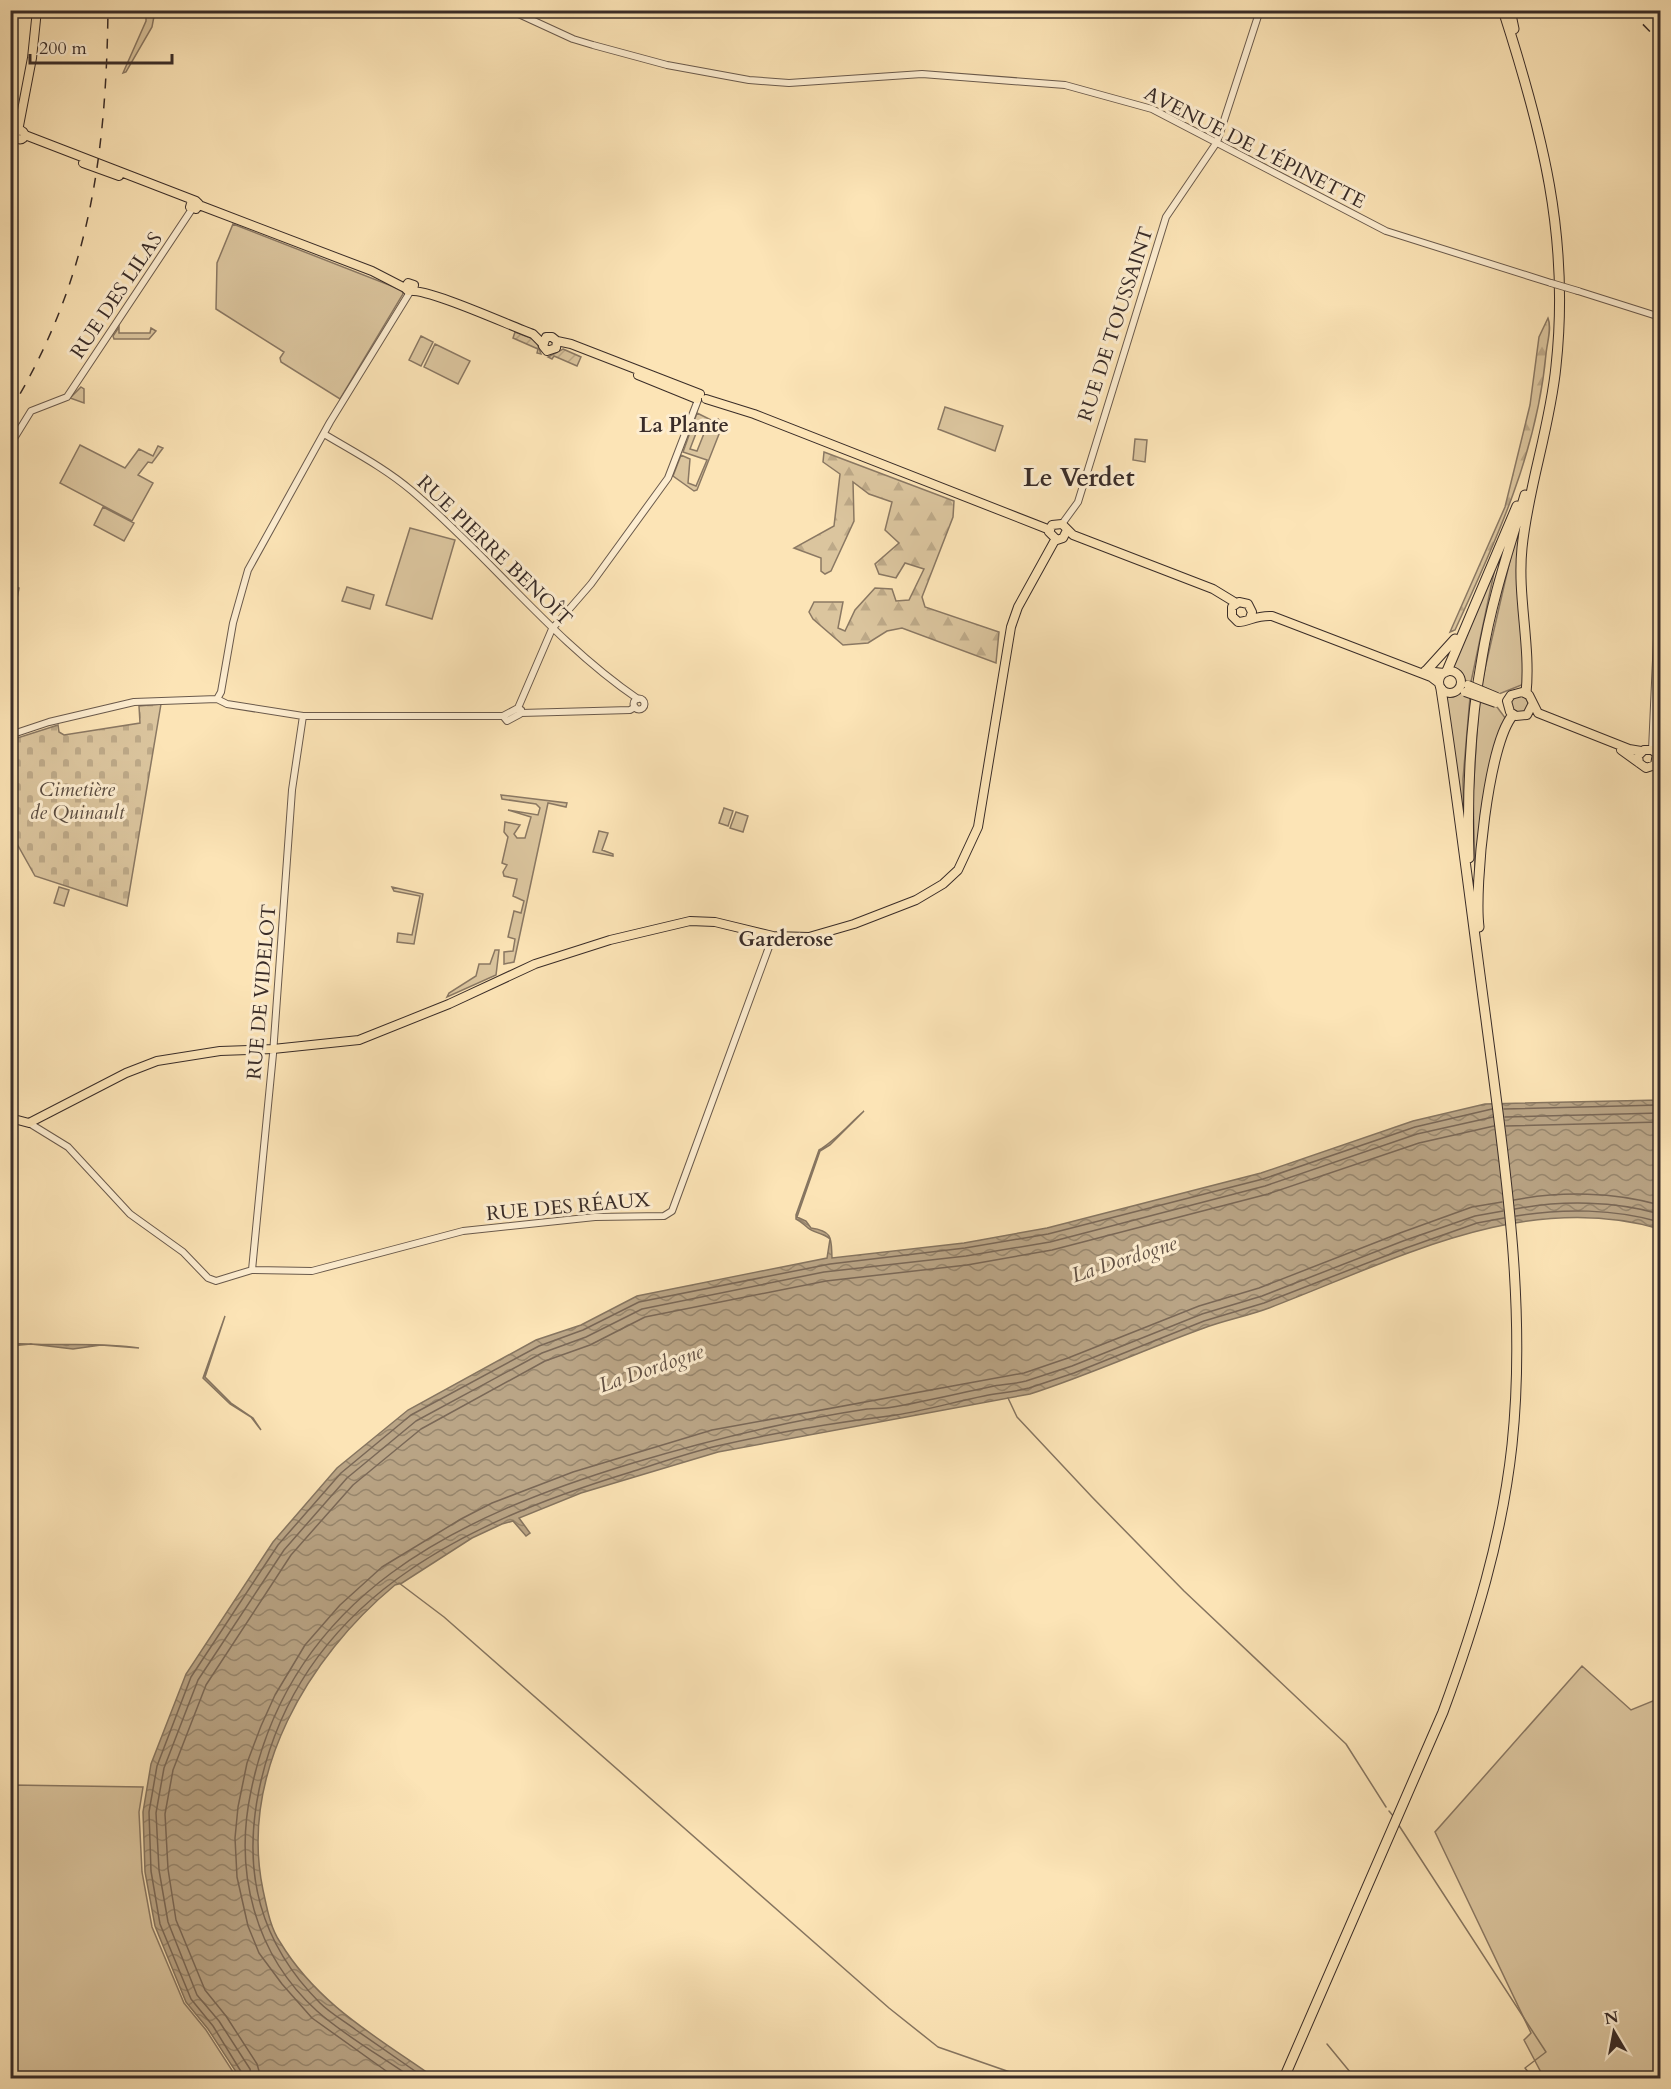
<svg xmlns="http://www.w3.org/2000/svg" width="1671" height="2089" viewBox="0 0 1671 2089" font-family="Cardo,serif">
	<style>
		.grass { fill: #dbc59e; stroke: #8a7863; stroke-width: 1.5; fill-rule: evenodd }
		.forest { fill: url(#forest-firs); stroke: #8a7863; stroke-width: 1.5 }
		.cemetery { fill: url(#cemetery-stones); stroke: #8a7863; stroke-width: 1.5 }
		.garden { fill: url(#garden-furrows); stroke: #8a7863; stroke-width: 1.5 }
		.water { fill: url(#water-waves); stroke: #867560; stroke-width: 1.5 }
		.lines { fill: none; stroke-linecap: round; stroke-linejoin: round }
		.shore { stroke: #7a6857; stroke-width: 1.5 }
		.stream { stroke: #867560; stroke-width: 1.5 }
		.minor-casing { stroke: #6a5a4c; stroke-width: 8 }
		.major-casing { stroke: #392c28; stroke-width: 10 }
		.highway-casing { stroke: #392c28; stroke-width: 11 }
		.minor { stroke: #fdedd0; stroke-width: 6 }
		.major { stroke: #fce4b6; stroke-width: 8 }
		.highway { stroke: #fce4b6; stroke-width: 9 }
		.rail { stroke: #392c28; stroke-width: 1.5; stroke-dasharray: 10 10; stroke-linecap: butt }
		.minor-bridge-casing { stroke: #6a5a4c; stroke-width: 8; stroke-linecap: butt }
		.major-bridge-casing { stroke: #392c28; stroke-width: 10; stroke-linecap: butt }
		.minor-bridge { stroke: #fdedd0; stroke-width: 6 }
		.major-bridge { stroke: #fce4b6; stroke-width: 8 }
		.labels { text-anchor: middle; stroke-width: 6; stroke-linejoin: round; paint-order: stroke }
		.street-label { font-size: 20px; fill: #392c28; stroke: #fdedd0 }
		.park-label { font-size: 20px; font-style: italic; fill: #594b40; stroke: #fdedd0 }
		.neighbourhood-label { font-size: 21px; font-weight: bold; fill: #392c28; stroke: #fdedd0 }
		.water-label { font-size: 21px; font-style: italic; fill: #605044; stroke: #fdedd0 }
		.district-label { font-size: 26px; font-weight: bold; fill: #392c28; stroke: #fdedd0 }
	</style>
	<defs>
		<pattern id="forest-firs" width="22" height="20" patternUnits="userSpaceOnUse" patternTransform="scale(1.5)"><rect width="22" height="20" fill="#dbc59e"/><path d="M5 1l3.5 6h-7zM16 11l3.5 6h-7z" fill="#bda988"/></pattern>
		<pattern id="cemetery-stones" width="16" height="16" patternUnits="userSpaceOnUse" patternTransform="scale(1.5)"><rect width="16" height="16" fill="#dbc59e"/><path d="M2 7V4a2 2 0 0 1 4 0v3zM10 15v-3a2 2 0 0 1 4 0v3z" fill="#bda988"/></pattern>
		<pattern id="garden-furrows" width="10" height="10" patternUnits="userSpaceOnUse" patternTransform="scale(1.5)"><rect width="10" height="10" fill="#dbc59e"/><path d="M-1 1l2-2M0 10L10 0M9 11l2-2" fill="none" stroke="#bda988"/></pattern>
		<pattern id="water-waves" width="16" height="10" patternUnits="userSpaceOnUse" patternTransform="scale(1.5)"><rect width="16" height="10" fill="#baa586"/><path d="M0 5q4-4 8 0t8 0" fill="none" stroke="#98876e"/></pattern>
	</defs>
	<rect width="100%" height="100%" fill="#fce4b6"/>
	<filter id="stains"><feTurbulence type="fractalNoise" baseFrequency=".00333" numOctaves="4"/><feColorMatrix values="0 0 0 0 .2 0 0 0 0 .09 0 0 0 0 .02 0 0 0 .5 -.17"/></filter>
	<radialGradient id="worn" r=".72"><stop offset=".6" stop-color="#630" stop-opacity="0"/><stop offset="1" stop-color="#630" stop-opacity=".3"/></radialGradient>
	<path class="grass" d="M146 11H155L152 27 126 72 123 73 146 21Z
		M233 224 402 290 403 294 340 399 281 362 280 358 284 352 216 309 217 263Z
		M119 327V333H150L151 328 156 331 149 339H114L113 336Z
		M421 336 433 342 421 366 409 360Z
		M435 344 470 361 458 384 424 367Z
		M81 387 84 389V403L70 398Z
		M945 407 1003 426 995 451 938 429Z
		M697 413 713 421 718 419 723 424 697 490 694 491 673 476 681 455 690 459 688 483 696 486 707 460 683 452ZM700 423 707 426 697 451 690 449Z
		M1135 439 1147 440 1145 462 1133 460Z
		M80 445 125 468 139 449 153 456 158 446 163 448 152 463 148 462 138 475 153 483 132 521 60 483Z
		M103 507 134 523 124 541 94 525Z
		M410 528 455 540 432 619 386 605Z
		M1516 534 1520 535 1524 684 1499 694 1481 686Z
		M1495 568 1471 682 1464 680 1462 673 1453 666Z
		M11 586 19 588 11 629 10 586Z
		M347 587 374 595 370 609 342 601Z
		M1461 693 1470 697 1463 779 1464 834 1444 695Z
		M1510 704a9 9 0 1 1 18 0a9 9 0 1 1-18 0Z
		M1479 701 1497 707 1506 719C1490 732 1478 850 1475 875L1473 794Z
		M501 795 567 803 566 807 548 803 514 962 504 964V952L513 951 515 939 508 937 514 911 521 913 524 901 513 896 517 879 504 876 503 872 507 865 502 863 508 837 504 832 505 822 520 825 514 834 517 838H525L531 817 508 810 538 815 540 808 536 804 502 799Z
		M724 808 733 811 728 826 719 823Z
		M736 812 748 816 743 832 730 828Z
		M599 831 608 833 602 850 613 854V856L593 852Z
		M59 887 69 890 64 906 54 903Z
		M392 887 423 894 414 944 397 942 398 933 412 935 420 896 394 891Z
		M495 950H499L496 975 447 997 449 993 476 976 479 964H490Z
		M1582 1666 1631 1710 1660 1698V2078H1544L1524 2040 1531 2033 1435 1832Z
		M11 1785 143 1787 139 1812 142 1872 152 1927 184 2003 206 2030 237 2078H11Z"/>
	<path class="forest" d="M1548 318C1552 328 1547 343 1546 354 1537 453 1496 541 1455 630L1450 632 1505 507 1530 405 1539 337Z
		M824 452 954 501 953 517 922 597 925 607 999 632 996 663 902 628 887 631 868 643 843 645 813 619 809 612 814 602H843L838 628 845 631 855 610 875 588 892 589 896 601 909 600 924 569 905 563 896 578 879 574 875 564 899 543 885 530 892 502 869 494 853 482 854 521 831 571 825 574 821 571V558L794 548 834 526 840 474 823 462Z"/>
	<path class="cemetery" d="M161 704 127 906 35 876 11 833V740L58 725 59 732 64 735 140 723 139 706Z"/>
	<path class="garden" d="M515 332 536 340 541 354 537 353 538 349 513 338Z
		M563 349 581 357 577 366 554 356 552 359 548 357Z"/>
	<path class="water" d="M1660 1100V1229C1524 1189 1393 1261 1269 1308 1248 1316 1225 1320 1204 1328 1146 1349 1089 1375 1030 1394L718 1452 581 1493 519 1518 530 1533 526 1536 513 1521 502 1524 472 1538 402 1583 395 1585C308 1657 239 1774 263 1890 267 1908 270 1927 280 1942 318 2005 377 2037 435 2078H240L208 2029 186 2002 155 1926 145 1872 143 1812 151 1764 186 1674 273 1542 337 1468 408 1410 536 1340 581 1325 637 1296 827 1258 830 1239C823 1233 814 1233 808 1228 803 1224 802 1222 796 1219V1215L819 1150C836 1140 849 1124 864 1111L830 1145 820 1151 797 1217 806 1221 811 1228C834 1231 831 1240 832 1258L964 1243 1047 1228 1261 1173 1413 1121 1485 1104Z
		M225 1316 205 1377 231 1403 253 1418 261 1430 251 1417 230 1404 203 1378Z
		M11 1343C53 1347 96 1341 139 1348L101 1345 73 1349 31 1344 11 1346Z"/>
	<g class="lines">
		<path class="shore" d="M1504 1109 1660 1105
			M1505 1117 1660 1113
			M1506 1126 1660 1122
			M1514 1200C1561 1191 1614 1192 1660 1205
			M1515 1209C1562 1200 1615 1201 1660 1214
			M1516 1216C1563 1208 1615 1209 1660 1222
			M245 2078 213 2026 191 1999 160 1924 151 1871 149 1812 157 1766 191 1677 278 1545 341 1473 411 1415 539 1346 583 1330 639 1302 830 1264 965 1248 1048 1234 1263 1179 1415 1127 1492 1109
			M252 2078 250 2069 219 2021 197 1995 168 1922 159 1870 156 1813 164 1768 198 1680 284 1550 347 1478 416 1421 542 1353 586 1337 642 1309 824 1272 966 1256 1050 1242 1265 1186 1417 1134 1493 1117
			M261 2078 257 2064 226 2016 205 1990 176 1920 168 1869 165 1814 173 1770 206 1685 291 1555 353 1485 421 1429 545 1361 590 1345 645 1317 826 1281 967 1265 1052 1250 1268 1194 1419 1143 1494 1126
			M396 2078 312 2018 282 1984 259 1953 248 1926 237 1877 235 1838 238 1807 247 1763 261 1726 275 1695 305 1645 340 1605 382 1567 461 1519 492 1503 573 1472 712 1430 1024 1373 1068 1358 1199 1306 1259 1288 1400 1233 1472 1207 1502 1202
			M412 2078C381 2056 345 2036 317 2011 254 1954 234 1871 251 1791 291 1594 458 1516 633 1463 709 1440 788 1421 867 1409 875 1408 884 1409 893 1407 927 1401 960 1393 994 1386 1005 1384 1015 1384 1026 1381L1072 1366 1202 1314 1262 1296 1403 1241 1475 1216 1503 1211
			M425 2078C402 2062 379 2046 356 2030 344 2021 330 2013 320 2003 260 1943 242 1873 259 1790 298 1601 463 1523 631 1472 659 1463 688 1453 717 1446 773 1433 832 1423 889 1416 921 1412 953 1402 984 1396 999 1393 1014 1392 1029 1388L1074 1373 1204 1321 1264 1303 1406 1248 1477 1223 1504 1218"/>
		<path class="stream" d="M1655 10 1660 27
			M1008 1398 1017 1417 1092 1497 1184 1591 1346 1744 1386 1807
			M399 1583 444 1617 889 2008 938 2047 1027 2078
			M1389 1811 1394 1817
			M1398 1824 1546 2052 1525 2068 1533 2078
			M1327 2044 1355 2078"/>
		<g class="minor-casing">
			<path id="minor" d="M510 10 573 39 593 45 667 65 749 80 789 83 922 74 1065 85 1152 109 1386 231 1551 283
				M1578 291 1660 317
				M324 434C354 452 385 468 412 491 490 557 553 641 638 699
				M10 445 31 411 67 397 192 209
				M1062 524 1078 502 1166 217 1217 142 1260 10
				M633.5 704a5.5 5.5 0 1 1 11 0a5.5 5.5 0 1 1-11 0Z
				M217 699 227 704 303 716H503L518 708 552 629 591 584 668 478 698 400
				M217 699 221 692 233 623 248 570 330 422 410 292
				M521 713 630 710 635 707
				M503 716 507 721 520 714 521 710
				M10 735 49 722 134 702 217 699
				M1652 750 1660 571
				M29 1123 68 1147 130 1214 183 1252 208 1278 216 1281 252 1270 312 1271 463 1231 595 1217 664 1216 672 1211 773 936
				M252 1270 273 1054 292 790 303 716"/>
		</g>
		<g class="major-casing">
			<path id="major" d="M15.5 135a4.5 4.5 0 1 1 9 0a4.5 4.5 0 1 1-9 0Z
				M18 131 32 58 37 10
				M25 135 196 201 199 204 196 209 190 207 192 200
				M83 163 119 176
				M199 205 372 271 405 288
				M413 290 414 285 408 283 405 288 408 291C428 288 508 325 533 334L542 343
				M557 341 556 348 547 351 543 346 546 337H552L557 341 571 344 700 394
				M638 375 697 399
				M706 399 754 414 1050 530
				M1066 532 1063 538 1057 540 1049 532 1052 525 1062 524 1073 535 1213 589 1236 603
				M1250 618 1252 612 1248 604 1239 602 1232 607V616L1238 622C1249 622 1255 615 1272 616L1431 677 1439 683
				M1425 671 1444 673
				M1439 682a11 11 0 1 1 22 0a11 11 0 1 1-22 0Z
				M1532 705 1527 715 1516 716 1510 712 1507 701 1511 695 1522 692 1529 695 1538 713 1629 749 1641 751
				M1621 750 1646 768 1655 765 1657 754 1652 750H1644L1638 756 1639 763
				M10 1118 29 1123 126 1073 157 1061 220 1051 273 1049 359 1040 449 1004 535 964 610 940 690 921 715 922 773 936 809 937 854 924 916 900 943 884 958 870 978 827 1011 627 1018 607 1055 540"/>
		</g>
		<g class="highway-casing">
			<path id="highway" d="M1503 10C1542 131 1570 237 1556 366 1550 428 1528 487 1522 548 1517 596 1531 646 1526 693
				M1510 10 1514 29
				M1426 671 1455 639
				M1447 671 1517 506
				M1469 858C1467 791 1470 724 1482 658 1491 602 1509 549 1525 495
				M1479 927C1474 887 1488 743 1513 715
				M1284 2078 1443 1712C1475 1625 1502 1538 1512 1445 1527 1304 1504 1159 1486 1020 1471 909 1458 799 1441 689"/>
		</g>
		<use href="#minor" class="minor"/>
		<use href="#major" class="major"/>
		<use href="#highway" class="highway"/>
		<path class="rail" d="M1629 10 1660 42
			M10 411C89 281 106 159 108 10"/>
		<g class="minor-bridge-casing">
			<path id="minor-bridge" d="M1551 283 1578 291"/>
		</g>
		<g class="major-bridge-casing">
			<path id="major-bridge" d="M1468 685 1497 697
				M1465 692 1496 703"/>
		</g>
		<use href="#minor-bridge" class="minor-bridge"/>
		<use href="#major-bridge" class="major-bridge"/>
	</g>
	<g class="labels">
		<g class="street-label">
			<text transform="translate(1255 147) rotate(27)" y="7">AVENUE DE L'ÉPINETTE</text>
			<text transform="translate(116 295) rotate(-56)" y="7">RUE DES LILAS</text>
			<text transform="translate(1115 324) rotate(-72)" y="7">RUE DE TOUSSAINT</text>
			<text transform="translate(495 550) rotate(44)" y="7">RUE PIERRE BENOÎT</text>
			<text transform="translate(261 992) rotate(-85)" y="7">RUE DE VIDELOT</text>
			<text transform="translate(568 1206) rotate(-5)" y="7">RUE DES RÉAUX</text>
		</g>
		<g class="park-label">
			<text x="77" y="796">Cimetière<tspan x="77" dy="23">de Quinault</tspan></text>
		</g>
		<g class="neighbourhood-label">
			<text x="684" y="432">La Plante</text>
			<text x="786" y="946">Garderose</text>
		</g>
		<g class="water-label">
			<text transform="translate(1124 1259) rotate(-18)" y="7">La Dordogne</text>
			<text transform="translate(651 1368) rotate(-19)" y="7">La Dordogne</text>
		</g>
		<g class="district-label">
			<text x="1079" y="486">Le Verdet</text>
		</g>
	</g>
	<rect width="1671" height="2089" fill="none" stroke="#fce4b6" stroke-width="36"/>
	<rect x="12" y="12" width="1647" height="2065" fill="none" stroke="#392c28" stroke-width="3"/>
	<rect x="18" y="18" width="1635" height="2053" fill="none" stroke="#392c28" stroke-width="1.5"/>
	<g transform="translate(1614 2032) rotate(350)" stroke="#fdedd0" stroke-width="4.5" paint-order="stroke">
	<path d="M0-4.5L10 22L0 15L-10 22Z" fill="#392c28"/>
	<text y="-9" font-size="16" font-weight="bold" text-anchor="middle" fill="#392c28">N</text>
	</g>
	<path d="M30 54v9h142v-9" fill="none" stroke="#392c28" stroke-width="3"/>
	<text x="39" y="54" font-size="18" fill="#392c28" stroke="#fdedd0" stroke-width="4.5" paint-order="stroke">200 m</text>
	<rect width="100%" height="100%" filter="url(#stains)"/>
	<rect width="100%" height="100%" fill="url(#worn)"/>
</svg>
